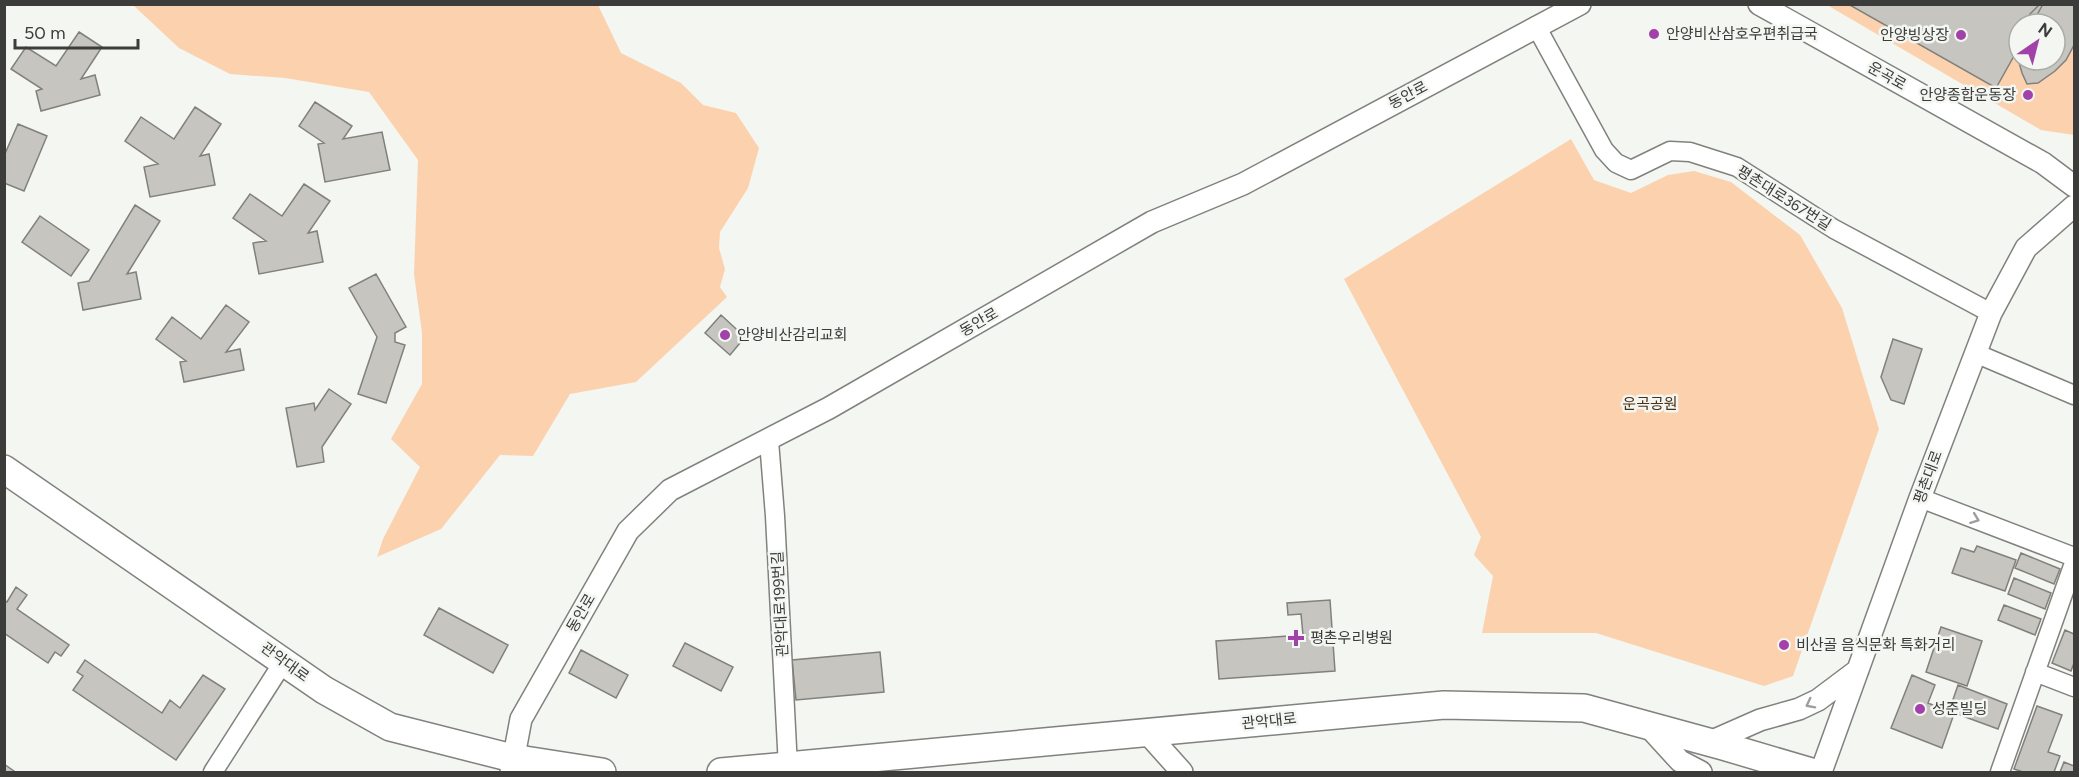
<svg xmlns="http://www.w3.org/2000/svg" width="2079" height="777" viewBox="0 0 2079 777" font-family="Figtree,'Noto Sans KR',sans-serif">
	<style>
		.green { fill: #fcd2ae; fill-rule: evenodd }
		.building { fill: #c6c5c0; stroke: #82807c; stroke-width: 1.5 }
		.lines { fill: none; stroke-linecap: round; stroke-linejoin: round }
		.minor-casing { stroke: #81827e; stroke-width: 21 }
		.tertiary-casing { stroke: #81827e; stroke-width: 24 }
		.primary-casing { stroke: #81827e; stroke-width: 30 }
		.minor { stroke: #fff; stroke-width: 18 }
		.tertiary { stroke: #fff; stroke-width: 21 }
		.primary { stroke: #fff; stroke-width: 27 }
		.oneway { stroke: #9e9e9d }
		.poi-dot { fill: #a141a9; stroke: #f3f6f1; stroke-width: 2 }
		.labels { text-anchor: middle; stroke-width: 5; stroke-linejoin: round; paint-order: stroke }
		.poi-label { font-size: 15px; fill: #3c3c3b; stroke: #f3f6f1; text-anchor: start }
		.street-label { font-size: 15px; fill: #3c3c3b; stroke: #f3f6f1 }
		.park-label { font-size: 15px; fill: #4c2f14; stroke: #f3f6f1 }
	</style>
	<rect width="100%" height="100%" fill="#f3f6f1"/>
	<path class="green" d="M133 5H598L621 53 681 83 703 105 736 113 759 148 748 188 720 232 719 248 725 269 720 287 727 297 636 382 570 394 533 456 500 455 441 529 377 557 383 539 420 467 391 439 422 384V333L414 274 418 160 369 92 285 78 230 74 179 48Z
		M1827 5H2074V135L2041 130ZM2019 24H2055V60H2019Z
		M1571 139 1594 180 1631 193 1668 175 1694 171 1731 182 1800 235 1842 308 1879 429 1793 676 1764 686 1596 633H1482L1493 576 1474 555 1481 537 1344 279Z"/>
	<path class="building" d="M1848 4H2043L2032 24H2019V47L1996 88Z
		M2040 4H2074V45L2066 60 2055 71 2038 83 2027 84 2022 73 2018 59 2019 39V60H2055V24H2024L2030 14Z
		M79 32 102 47 81 79 95 75 100 95 41 111 36 91 42 89 11 69 26 47 56 66Z
		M315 102 352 126 343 139 382 132 390 170 325 182 318 144 324 143 299 126Z
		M195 107 221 124 200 156 209 154 215 185 150 197 144 167 158 164 125 141 141 117 174 139Z
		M18 124 47 136 24 191 4 183V156Z
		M304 184 330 201 308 233 317 231 323 262 259 274 253 243 266 241 233 218 250 194 282 216Z
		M135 205 160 221 127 274 136 272 141 299 83 310 78 283 89 281Z
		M40 216 89 250 71 276 22 242Z
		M376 274 406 327 395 333V342L405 345 386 403 358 394 377 337 349 288Z
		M226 305 249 322 226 352 240 349 244 370 184 382 180 362 186 361 156 339 172 317 201 339Z
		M721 315 745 337 730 355 705 333Z
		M1893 339 1922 349 1904 404 1891 400 1881 377Z
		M329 389 351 404 322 447 324 462 297 467 286 408 314 403 315 410Z
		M1977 546 2016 560 2005 591 1952 573 1961 548 1974 552Z
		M2021 553 2060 569 2054 584 2015 568Z
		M2014 578 2051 593 2045 609 2008 594Z
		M16 587 27 595 17 609 69 645 61 656 55 652 48 663 4 633V600L7 602Z
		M1330 600 1335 671 1219 679 1216 641 1303 635 1301 614 1288 615 1287 603Z
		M2004 605 2041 619 2035 635 1998 620Z
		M439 608 508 645 493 673 424 635Z
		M1941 627 1982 641 1967 686 1926 672Z
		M2065 630 2074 634V663L2071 671 2052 663Z
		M685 643 733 667 721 691 673 666Z
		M581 650 628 675 616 698 569 673Z
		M880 652 884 692 796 700 792 660Z
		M85 660 162 713 170 700 180 708 203 675 225 689 176 760 73 690 83 676 77 672Z
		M1912 675 1935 685 1928 703 1954 714 1942 748 1891 728Z
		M1958 685 2007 704 1998 729 1949 711Z
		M2037 706 2062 715 2048 752 2060 756 2054 772H2023L2014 769Z
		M2064 762 2074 766V772H2060Z
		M4 764 14 771 13 772H4Z"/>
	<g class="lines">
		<g class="minor-casing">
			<path id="minor" d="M1536 26 1604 150 1616 163 1631 170 1670 151 1690 152 1737 167 1834 229 1991 313
				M1975 353 2074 395
				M769 441 775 516 788 767
				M1920 498 2074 557
				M2035 672 2074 687
				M213 772 284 661
				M2000 772 2074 563"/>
		</g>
		<g class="tertiary-casing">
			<path id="tertiary" d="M1759 4 2043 163 2074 186
				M1647 725 1680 761 1701 772
				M1148 734 1182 772
				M1710 742 1760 720 1799 709 1818 700 1858 670
				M511 772 521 719 628 531 670 490 829 408 1152 222 1243 184 1580 4
				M1821 772 1920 498 1991 313 2026 248 2074 206"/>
		</g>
		<g class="primary-casing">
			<path id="primary" d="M4 469 324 690 390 727 512 758 602 772
				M721 772 1444 705 1584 708 1723 746 1811 772"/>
		</g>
		<use href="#minor" class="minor"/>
		<use href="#tertiary" class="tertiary"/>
		<use href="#primary" class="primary"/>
	</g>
	<defs><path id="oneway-chevron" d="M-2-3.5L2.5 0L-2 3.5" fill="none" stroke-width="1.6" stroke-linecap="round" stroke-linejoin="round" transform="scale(1.5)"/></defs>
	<g class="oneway">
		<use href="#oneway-chevron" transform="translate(1975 519) rotate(21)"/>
		<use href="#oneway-chevron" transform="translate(1810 704) rotate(153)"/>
	</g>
	<g class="poi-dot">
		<circle cx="1654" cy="34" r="6"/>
		<circle cx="1961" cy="35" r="6"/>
		<circle cx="2028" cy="95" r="6"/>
		<circle cx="725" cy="335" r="6"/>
		<path d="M1293 629h6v6h6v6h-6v6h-6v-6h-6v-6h6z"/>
		<circle cx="1784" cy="645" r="6"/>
		<circle cx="1920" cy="709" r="6"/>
	</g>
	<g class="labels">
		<g class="poi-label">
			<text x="1666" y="39">안양비산삼호우편취급국</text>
			<text x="1949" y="40" text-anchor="end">안양빙상장</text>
			<text x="2016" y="100" text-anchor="end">안양종합운동장</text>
			<text x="737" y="340">안양비산감리교회</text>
			<text x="1310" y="643">평촌우리병원</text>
			<text x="1796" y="650">비산골 음식문화 특화거리</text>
			<text x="1932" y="714">성준빌딩</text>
		</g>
		<g class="street-label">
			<text transform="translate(1887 76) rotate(29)" y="5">운곡로</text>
			<text transform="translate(1408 95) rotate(-28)" y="5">동안로</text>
			<text transform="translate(1784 198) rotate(32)" y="5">평촌대로367번길</text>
			<text transform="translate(979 322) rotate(-30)" y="5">동안로</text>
			<text transform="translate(1928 477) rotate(-70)" y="5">평촌대로</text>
			<text transform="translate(780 604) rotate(-93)" y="5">관악대로199번길</text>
			<text transform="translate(581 613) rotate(-60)" y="5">동안로</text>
			<text transform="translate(285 662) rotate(36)" y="5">관악대로</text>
			<text transform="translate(1269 721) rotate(-6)" y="5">관악대로</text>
		</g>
		<g class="park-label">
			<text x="1650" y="409">운곡공원</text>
		</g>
	</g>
	<rect width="2079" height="777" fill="none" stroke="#3c3c3b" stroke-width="12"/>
	<g transform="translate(2037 42) rotate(35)"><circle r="28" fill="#f3f6f1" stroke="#aaaca8" stroke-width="1.5"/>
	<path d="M0-4.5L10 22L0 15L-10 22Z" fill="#a141a9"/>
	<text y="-9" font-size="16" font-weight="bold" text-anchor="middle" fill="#3c3c3b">N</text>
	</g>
	<path d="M15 39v9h123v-9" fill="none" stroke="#3c3c3b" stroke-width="3"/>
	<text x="24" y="39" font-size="18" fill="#3c3c3b" stroke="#f3f6f1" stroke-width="4.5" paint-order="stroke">50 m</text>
</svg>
